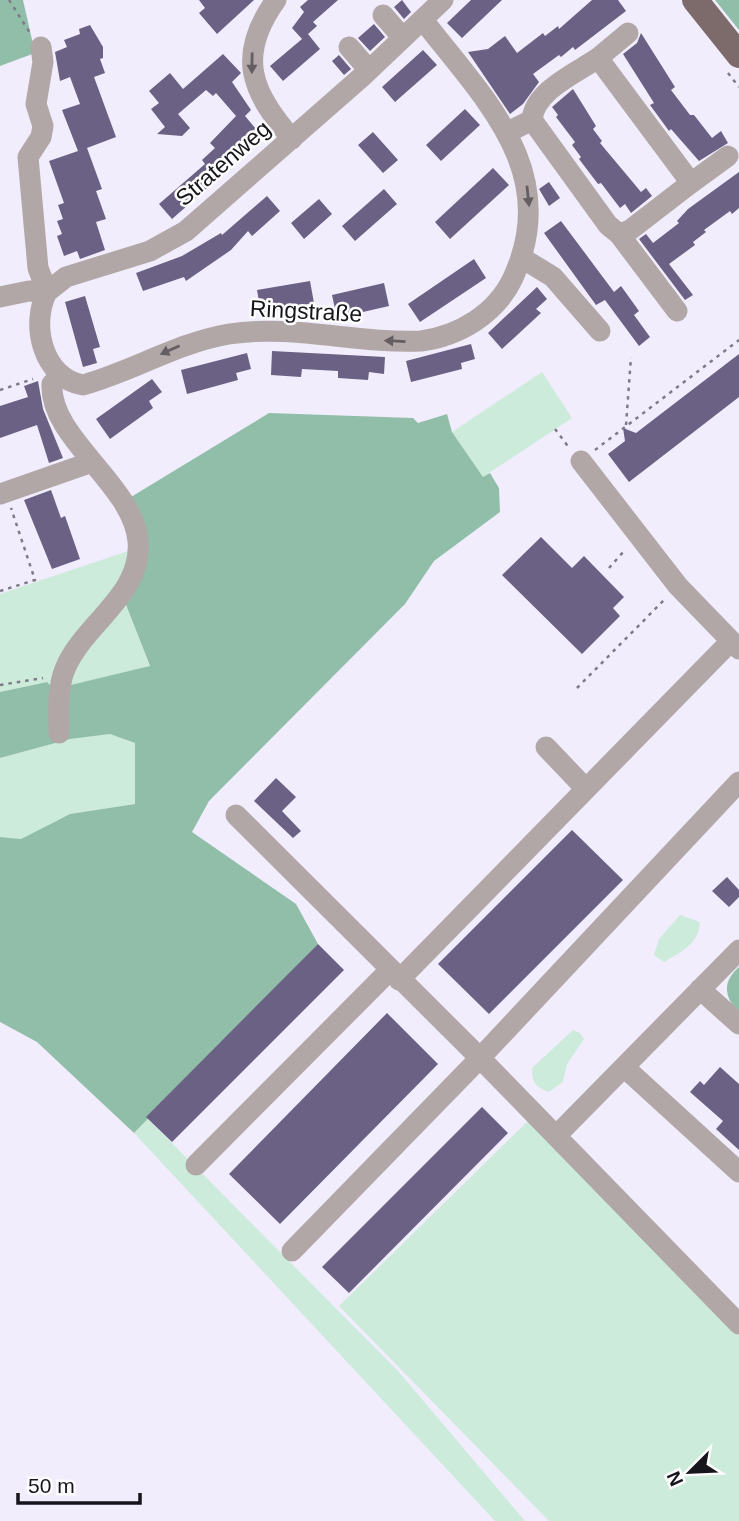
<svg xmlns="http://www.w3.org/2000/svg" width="739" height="1521" viewBox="0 0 739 1521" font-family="Arial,sans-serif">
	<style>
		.green { fill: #ccebdb }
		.forest { fill: #91bea8 }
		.building { fill: #6b6184 }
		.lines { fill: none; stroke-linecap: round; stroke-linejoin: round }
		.path { stroke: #7e7b86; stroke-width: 2.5; stroke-dasharray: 3.5 5; stroke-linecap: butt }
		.minor { stroke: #b1a7a7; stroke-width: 21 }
		.major { stroke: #7d6b6b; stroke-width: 26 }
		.oneway { fill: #645e62 }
		.labels { text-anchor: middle; stroke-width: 5; stroke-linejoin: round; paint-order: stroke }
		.street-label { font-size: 23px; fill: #17151c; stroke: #fdfdfd }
	</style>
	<rect width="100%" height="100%" fill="#f1edfd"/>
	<path class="green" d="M542 372 572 418 483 477 452 432Z
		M137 548 123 597 150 667 54 689 47 682 0 692V594Z
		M110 734 135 743V804L70 814 21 839 0 837V758L70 739Z
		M680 915 700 922C699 944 681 952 664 962L654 955 659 939Z
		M573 1030 580 1033 584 1039 567 1064 563 1082 549 1092C536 1087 532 1083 532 1068Z
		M146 1117 399 1372 525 1521H495L134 1133Z
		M529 1120 739 1335V1521H549L339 1306Z"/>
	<path class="forest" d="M0 0H23L35 53 0 66Z
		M715 0H739V30Z
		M269 413 413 418 418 423 447 414 452 432 483 477 490 473 499 488 500 512 434 561 405 604 209 801 192 832 296 904 318 944 134 1133 37 1042 0 1022V837L21 839 70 814 135 804V743L110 734 70 739 0 758V692L47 682 54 689 150 666 123 597 137 569 131 497Z
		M739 967V1014C725 997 721 983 739 967Z"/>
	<path class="building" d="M199 0H254L217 34 199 13 205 8Z
		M308 0H338L313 22 317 26 308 34 320 49 283 81 270 66 302 39 292 28 304 12 300 7Z
		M402 0 411 12 404 19 394 7Z
		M471 0H502L462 38 447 23Z
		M592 0H618L626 11 575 50 573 47 561 57 559 55 533 74 539 82 523 104 510 114 468 52 488 49 505 36 517 53 543 33 545 36 558 26 559 29Z
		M374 24 385 37 370 51 358 38Z
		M90 25 103 47V58L100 59 105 73 94 77 116 137 87 148 102 189 96 191 106 219 96 222 105 250 80 259 77 251 64 256 57 236 62 234 57 221 63 219 58 205 64 203 49 161 78 151 62 110 80 104 70 77 60 81 55 52 67 47 64 40 80 34 79 29Z
		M641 33 675 87 671 90 690 115H694L712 138 721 131 728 143 699 161 671 129 669 131 650 105 654 103 623 54 637 43Z
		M423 50 437 65 395 102 382 87Z
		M223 54 241 73 232 82 251 110 245 116 256 129 223 158 230 165 219 178 172 219 159 204 205 164 202 160 215 148 210 143 236 116 216 93 213 96 206 90 178 114 190 128 182 136 157 134 165 127 151 109 159 103 149 91 170 73 183 89Z
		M339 55 351 69 344 75 332 61Z
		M573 89 596 126 593 129 602 141 600 143 641 192 646 188 652 196 631 213 625 204 620 208 601 183 598 184 579 159 581 157 572 145 575 142 556 117 558 115 552 107Z
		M465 109 480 125 441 161 426 145Z
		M373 132 398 160 383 173 358 145Z
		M493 168 509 185 450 239 435 222Z
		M739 172V208L732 214 730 211 704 230 706 232 693 242 695 245 669 264 693 295 685 300 639 239 646 234 653 243 679 223 677 221 688 209Z
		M549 182 560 198 549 206 539 189Z
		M384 189 397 204 355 241 342 226Z
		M267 196 280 211 252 236 248 231 231 250 186 281 184 277 143 291 136 273 182 256 221 233 222 235Z
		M319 199 332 214 304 239 291 223Z
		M561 221 614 292 621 286 639 311 634 315 650 337 639 346 605 300 596 305 544 233Z
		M474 259 486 278 420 322 408 304Z
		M310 281 314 303 261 313 257 290Z
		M384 283 389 306 337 318 332 295Z
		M537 287 547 299 536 309 541 313 502 349 488 333Z
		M85 296 100 347 93 349 97 363 83 367 65 302Z
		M471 344 475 359 461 363 462 369 411 382 406 361Z
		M272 351 385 357 384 374 369 372 368 380 338 378V371L302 369 301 377 271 375Z
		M247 353 251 369 236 373 238 380 187 394 181 370Z
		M739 354V397L629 482 608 454 625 441 623 428 636 433Z
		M152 379 162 392 149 401 153 408 110 439 96 419Z
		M38 381 43 409 63 458 49 463 37 425 0 438V406L28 397 24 386Z
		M51 490 61 518 65 516 80 559 52 569 24 500Z
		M541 537 572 568 584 556 624 597 613 608 620 616 582 654 502 575Z
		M276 778 296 797 282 811 301 831 293 838 254 801Z
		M572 830 623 880 489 1014 438 964Z
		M727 877 739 890V897L729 907 712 891Z
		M318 944 344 970 172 1142 146 1117Z
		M387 1013 438 1064 280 1224 229 1174Z
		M720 1067 739 1084V1150L716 1129 723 1121 690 1092 700 1081 704 1085Z
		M482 1107 508 1133 349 1293 322 1267Z"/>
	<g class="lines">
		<path class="path" d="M9 0 30 33
			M728 73 739 87
			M0 390 33 379
			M626 425 631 357
			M555 429 570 449
			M595 450 739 340
			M609 568 625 550
			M0 591 35 580 11 508
			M0 685 43 678
			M577 688 666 598"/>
		<path class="minor" d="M276 0C236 56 251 91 292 139
			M383 15 403 38
			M41 47 43 62 36 104 43 126 41 137 28 157 38 268 47 292C30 325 43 378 83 385 133 371 177 343 229 334 293 324 357 344 421 341 459 336 496 314 513 278 562 171 484 99 423 20
			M349 47 369 70
			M598 58 628 33
			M508 132 532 120C534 91 576 73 598 58L691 183 630 230 619 234 608 225 532 120
			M691 183 728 156
			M619 234 677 311
			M522 258 553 277 600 331
			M0 297 29 291 47 292 66 277 150 251 186 231 365 74 443 0
			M581 461 678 586 739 649
			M0 494 92 462
			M59 733C59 713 57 688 65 669 83 624 143 595 138 541 133 484 49 438 52 384L61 375
			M546 747 586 789
			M236 815 480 1058 739 1324
			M399 980 731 641
			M700 989 739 1024
			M624 1067 739 1172
			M556 1136 739 950
			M196 1165 390 970
			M292 1251 480 1058 739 782"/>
		<path class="major" d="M695 0 739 55"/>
	</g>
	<defs><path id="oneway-solid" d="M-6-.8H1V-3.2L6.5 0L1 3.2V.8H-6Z" transform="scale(1.75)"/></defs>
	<g class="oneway">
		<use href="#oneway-solid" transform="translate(252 63) rotate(91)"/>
		<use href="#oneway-solid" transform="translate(528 196) rotate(84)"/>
		<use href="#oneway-solid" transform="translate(395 341) rotate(-177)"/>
		<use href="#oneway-solid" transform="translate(170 350) rotate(156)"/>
	</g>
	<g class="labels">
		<g class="street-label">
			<text transform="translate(223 163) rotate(-41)" y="8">Stratenweg</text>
			<text transform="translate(306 311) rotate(3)" y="8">Ringstraße</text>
		</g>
	</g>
	<g transform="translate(690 1472) rotate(246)" stroke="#fdfdfd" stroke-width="5" paint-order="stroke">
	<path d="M0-5L12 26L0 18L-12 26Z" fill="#17151c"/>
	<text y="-10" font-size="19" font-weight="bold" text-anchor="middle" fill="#17151c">N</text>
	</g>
	<path d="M18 1493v10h122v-10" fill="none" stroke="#17151c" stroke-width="3.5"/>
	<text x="28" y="1493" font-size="21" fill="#17151c" stroke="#fdfdfd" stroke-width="5" paint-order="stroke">50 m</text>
</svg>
